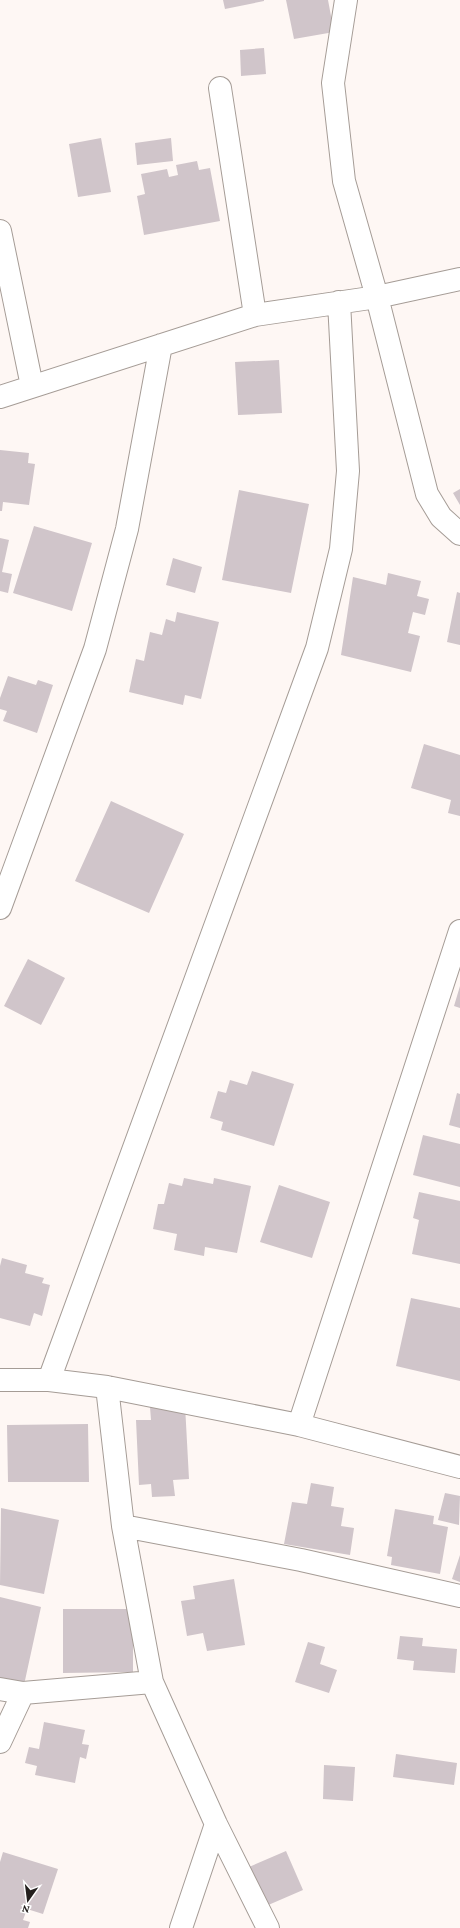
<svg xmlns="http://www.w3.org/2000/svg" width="460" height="1928" viewBox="0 0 460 1928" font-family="'Crimson Pro',serif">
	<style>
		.building { fill: #d0c5ca }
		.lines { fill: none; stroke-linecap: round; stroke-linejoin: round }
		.minor-casing { stroke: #a59c96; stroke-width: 24 }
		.minor { stroke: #fff; stroke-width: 22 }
	</style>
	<rect width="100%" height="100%" fill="#fef7f4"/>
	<path class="building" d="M223 0H264V1L225 9Z
		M286 0H328L334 32 294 39Z
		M264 48 266 74 241 76 240 50Z
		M101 138 111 192 78 197 69 144Z
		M171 138 173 161 137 165 135 143Z
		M197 161 199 170 210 168 220 221 144 235 137 196 145 194 141 174 167 169 169 177 178 175 176 165Z
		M279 360 282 413 238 415 235 362Z
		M0 450 29 453 28 463 35 464 29 505 3 502 2 511H0Z
		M460 489V505L453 493Z
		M239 490 309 504 291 593 222 580Z
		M34 526 92 543 72 611 13 593Z
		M0 538 9 540 2 572 12 574 8 593 0 591Z
		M173 558 202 567 195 593 166 585Z
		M388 573 421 581 417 596 429 599 425 615 413 612 408 633 420 636 411 672 341 655 353 577 386 585Z
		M457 592 460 593V645L447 642Z
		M177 612 219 622 201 699 185 695 183 705 129 692 136 659 144 661 150 632 162 635 166 619 175 622Z
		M8 676 36 685 38 680 53 685 37 733 3 721 7 711 0 709V698Z
		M424 744 460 755V816L448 813 451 800 411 788Z
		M111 801 184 834 149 913 75 881Z
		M28 959 65 978 41 1025 4 1006Z
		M460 986V1008L454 1006Z
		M252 1071 294 1084 274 1146 221 1130 223 1122 210 1118 218 1091 226 1093 230 1080 247 1085Z
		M457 1093 460 1094V1128L449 1125Z
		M423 1135 460 1144V1187L413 1175Z
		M184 1178 213 1184 214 1178 251 1186 237 1253 205 1247 204 1256 174 1250 177 1234 153 1229 158 1204H164L169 1183 182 1186Z
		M279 1185 330 1202 312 1258 260 1242Z
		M419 1192 460 1201V1264L412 1254 419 1220 413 1218Z
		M2 1258 27 1265 25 1273 44 1278 42 1283 50 1285 42 1316 34 1313 30 1326 0 1318V1266Z
		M411 1298 460 1308V1381L396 1366Z
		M185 1405 189 1479 173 1480 175 1496 152 1497 151 1484 139 1485 136 1420H151L150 1407Z
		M88 1424 89 1482H8L7 1425Z
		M311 1483 334 1487 331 1506 344 1508 341 1526 354 1528 350 1555 284 1544 292 1502 307 1504Z
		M445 1493 460 1496 459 1525 438 1520Z
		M1 1508 59 1520 44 1594 0 1585Z
		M395 1509 434 1516 433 1524 448 1527 440 1574 391 1565 392 1557 387 1556Z
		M460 1555V1582L452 1579Z
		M234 1579 245 1645 207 1651 203 1633 187 1636 181 1601 195 1599 193 1586Z
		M0 1597 41 1607 24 1685 0 1679Z
		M63 1609H133V1672L63 1673Z
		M400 1636 423 1638 422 1646 457 1649 455 1673 413 1670 414 1661 397 1659Z
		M308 1642 325 1647 320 1664 337 1670 329 1693 295 1682Z
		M44 1722 85 1730 82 1744 89 1745 86 1759 80 1757 75 1783 35 1775 37 1766 25 1763 29 1747 39 1749Z
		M396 1754 457 1763 454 1785 393 1777Z
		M324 1765 355 1767 353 1801 323 1799Z
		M286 1851 303 1890 266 1906 249 1867Z
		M3 1852 58 1869 43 1914 27 1909 23 1920 30 1922 28 1928H0V1862Z"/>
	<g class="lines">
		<g class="minor-casing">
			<path id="minor" d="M346 0 333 83 344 181 377 297 427 494 441 517 460 534
				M220 88 255 315
				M0 231 32 386
				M0 397 255 315 377 297 460 279
				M0 908 95 649 127 529 161 345
				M0 1380H49L107 1387 299 1425 460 1467
				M49 1380 317 648 341 549 348 471 339 302
				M107 1387 123 1526 152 1682 216 1824 268 1928
				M299 1425 460 931
				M123 1526 301 1560 460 1596
				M0 1689 23 1693 152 1682
				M0 1742 23 1693
				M181 1928 216 1824"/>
		</g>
		<use href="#minor" class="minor"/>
	</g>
	<g transform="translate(28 1900) rotate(194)" stroke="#ffffff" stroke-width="3" paint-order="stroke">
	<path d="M0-3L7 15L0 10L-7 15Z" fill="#231f1d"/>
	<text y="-6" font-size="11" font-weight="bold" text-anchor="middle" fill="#231f1d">N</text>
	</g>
</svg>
